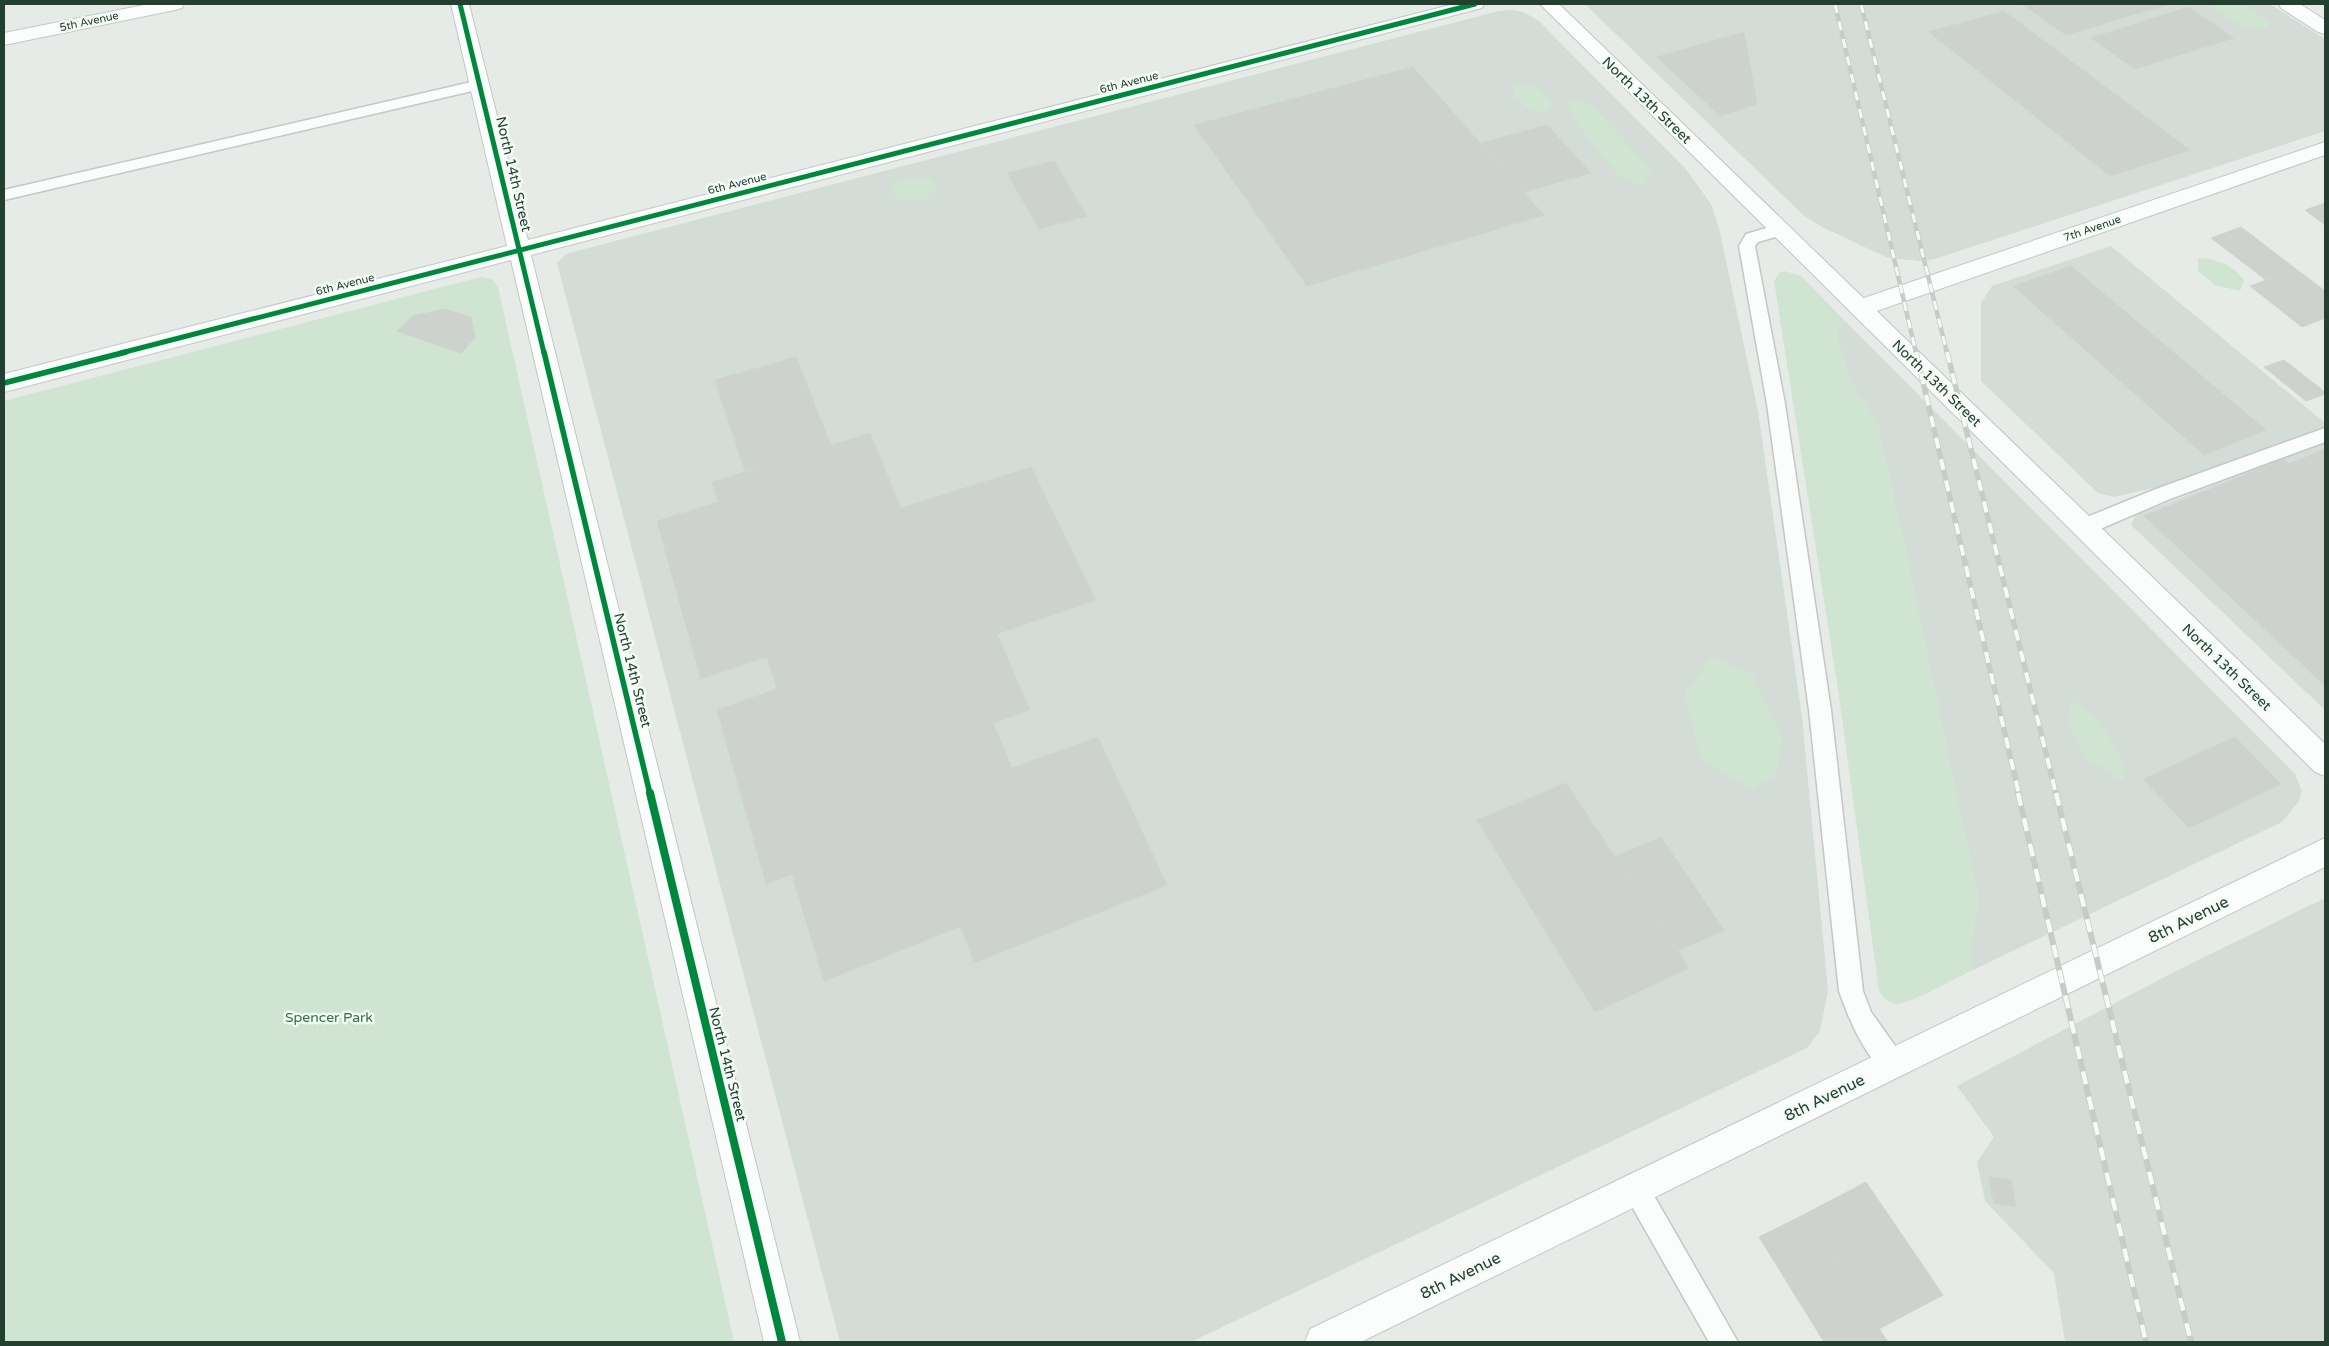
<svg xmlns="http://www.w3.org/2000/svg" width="2329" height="1346" viewBox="0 0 2329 1346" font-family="'Varela Round',sans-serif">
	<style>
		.built { fill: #d4dcd7 }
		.green { fill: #cfe4d1 }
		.building { fill: #cdd2cf; stroke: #cfd4d1 }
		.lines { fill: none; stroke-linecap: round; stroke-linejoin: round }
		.service-casing { stroke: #c3c8c5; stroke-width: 3 }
		.minor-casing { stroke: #c3c8c5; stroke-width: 2 }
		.tertiary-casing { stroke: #c3c8c5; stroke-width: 2 }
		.secondary-casing { stroke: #bfc7c3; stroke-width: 2 }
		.service { fill: #fbfcfc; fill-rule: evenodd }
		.minor { fill: #fbfcfc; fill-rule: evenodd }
		.tertiary { fill: #fbfcfc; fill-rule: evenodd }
		.secondary { fill: #fbfcfc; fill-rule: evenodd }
		.rail-far2-casing { stroke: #c8ccc9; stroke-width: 4.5 }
		.rail-far1-casing { stroke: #c8ccc9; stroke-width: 5.5 }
		.rail-casing { stroke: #c8ccc9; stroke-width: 6 }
		.rail-far2 { stroke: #f4faf6; stroke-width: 3; stroke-dasharray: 9; stroke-linecap: butt }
		.rail-far1 { stroke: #f4faf6; stroke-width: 4; stroke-dasharray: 11; stroke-linecap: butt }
		.rail { stroke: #f4faf6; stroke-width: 4.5; stroke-dasharray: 13; stroke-linecap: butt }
		.cycleway-far2-casing { stroke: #f4faf6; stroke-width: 8 }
		.cycleway-far1-casing { stroke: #f4faf6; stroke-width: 9 }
		.cycleway-casing { stroke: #f4faf6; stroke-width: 11 }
		.cycleway-far2 { stroke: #00873e; stroke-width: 5 }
		.cycleway-far1 { stroke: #00873e; stroke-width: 5.5 }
		.cycleway { stroke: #00873e; stroke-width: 8 }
		.labels { text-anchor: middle; stroke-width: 5; stroke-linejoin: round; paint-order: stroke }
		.far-street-label { font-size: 11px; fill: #233f30; stroke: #f4faf6 }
		.street-label { font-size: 14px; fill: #233f30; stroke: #f4faf6 }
		.park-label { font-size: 14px; fill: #2e7537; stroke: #f4faf6 }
		.near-street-label { font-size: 16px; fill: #233f30; stroke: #f4faf6 }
	</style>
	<rect width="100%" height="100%" fill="#e6ebe8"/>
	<path class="built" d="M1585 4H2270L2325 39V131L1935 259 1919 261 1888 258 1822 227 1803 215Z
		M1513 10 1523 12 1538 20 1685 168 1711 204 1719 228 1758 411 1802 717 1828 991 1820 1031 1807 1048 1191 1342H840L557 263 565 255 573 252 1499 11Z
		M2111 246 2325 423V427L2162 486 2114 497 2098 493 1981 381V303L1992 286Z
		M1845 321 2295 774 2302 791 2299 801 2282 822 1971 971 1972 937 1979 901 1878 425 1849 378 1836 333Z
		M2325 442V710L2131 525 2136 515Z
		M2325 898V1342H2065L2054 1273 1985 1201 1977 1162 1994 1137 1957 1086 2176 971Z"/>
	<path class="green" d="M2211 4H2241L2267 20 2270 29 2240 25 2213 8Z
		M1515 86 1536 87 1554 104 1544 114 1526 107 1514 95Z
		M1567 99 1582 100 1595 109 1651 170 1642 186 1620 177 1594 147 1575 119Z
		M928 177 939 187 922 201 897 199 890 188 898 179Z
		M2198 258C2217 259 2232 264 2244 280L2240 291 2215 285 2198 271Z
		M1784 271 1801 276 1845 321 1836 333 1849 378 1878 425 1906 549 1979 901 1972 937 1971 971C1955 978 1912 1003 1897 1004 1888 1004 1883 997 1879 991L1839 696 1774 281 1780 272Z
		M481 277 492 279 498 287 734 1342H4V401Z
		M1712 657 1752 674 1783 738 1775 776 1752 791 1701 759 1685 693Z
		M2072 700 2098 719 2123 761 2124 782 2086 758 2067 721Z"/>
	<path class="building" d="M2022 4H2169L2066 35Z
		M2188 7 2234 38 2135 69 2091 38Z
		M2004 11 2190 150 2110 176 1929 32Z
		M1744 32 1757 104 1720 116 1657 57Z
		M1413 67 1544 215 1307 286 1194 125Z
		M1547 125 1591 173 1524 192 1481 143Z
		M1054 161 1087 216 1039 229 1007 173Z
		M2325 203V225L2305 210Z
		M2241 227 2296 269 2266 280 2211 238Z
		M2071 266 2266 430 2204 455 2013 286Z
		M2296 269 2325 291V318L2302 327 2250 286Z
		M445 309 471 317 475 338 461 353 397 331 413 316Z
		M796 357 831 446 745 471 715 380Z
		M2284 360 2325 392V394L2306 401 2264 367Z
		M870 433 901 508 1031 467 1096 600 997 634 1030 710 993 723 1012 768 1098 737 1167 885 974 963 961 926 824 981 792 874 766 884 717 710 777 689 767 657 701 679 657 521 718 502 712 482Z
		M2325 449V686L2144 516 2284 459 2289 464Z
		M2235 737 2281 784 2189 828 2143 779Z
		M1566 783 1689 968 1595 1012 1477 820Z
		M1661 837 1724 930 1677 951 1615 857Z
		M1989 1177 2011 1180 2016 1207 1994 1203Z
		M1866 1182 1943 1295 1879 1329 1805 1214Z
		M1805 1214 1879 1329 1888 1342H1824L1759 1237Z"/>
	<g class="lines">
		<g class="service-casing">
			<path id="service" d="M480 80 485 82 488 85 485 88 4 200V190Z
				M1780 224 1786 226 1788 230 1786 234 1758 242 1755 246 1785 404 1831 710 1863 991 1871 1012 1901 1054 1905 1063 1901 1072 1892 1076C1868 1066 1847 1015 1839 991L1809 710 1767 404 1739 246 1746 234Z
				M2325 428V442L2170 499 2091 533 2084 535 2077 533 2074 527 2077 521 2156 489Z
				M1636 1176 1645 1180 1738 1342H1709L1627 1198 1623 1189 1627 1180Z"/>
		</g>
		<g class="minor-casing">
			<path id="minor" d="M149 4H184L182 8 175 10 4 45V33Z
				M451 4H469L528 240 1454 4H1484L1482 8 531 255 800 1342H764L511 260 4 392V374L507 246Z
				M2279 4H2300L2325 20V34L2318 32 2281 8Z
				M2325 142V155L1868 314 1860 316 1852 314 1849 308 1852 302Z"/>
		</g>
		<g class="tertiary-casing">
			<path id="tertiary" d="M2325 838V867L1361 1342H1305L1310 1329Z"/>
		</g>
		<g class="secondary-casing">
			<path id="secondary" d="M1540 4H1559L2325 744V776L2315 772Z"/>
		</g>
		<use href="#service" class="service"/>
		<use href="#minor" class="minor"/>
		<use href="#tertiary" class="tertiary"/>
		<use href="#secondary" class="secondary"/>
		<g class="rail-far2-casing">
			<path id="rail-far2" d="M1835 4 1916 353
				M1861 4 1947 353"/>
		</g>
		<g class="rail-far1-casing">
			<path id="rail-far1" d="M1916 352 2019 794
				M1947 352 2056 794"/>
		</g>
		<g class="rail-casing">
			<path id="rail" d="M2018 793 2146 1342
				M2056 793 2191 1342"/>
		</g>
		<use href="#rail-far2" class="rail-far2"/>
		<use href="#rail-far1" class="rail-far1"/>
		<use href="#rail" class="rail"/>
		<g class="cycleway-far2-casing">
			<path id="cycleway-far2" d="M460 4 544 353
				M121 353 1475 4"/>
		</g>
		<g class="cycleway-far1-casing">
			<path id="cycleway-far1" d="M544 352 650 794
				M4 383 126 352"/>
		</g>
		<g class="cycleway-casing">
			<path id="cycleway" d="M650 793 782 1342"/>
		</g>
		<use href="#cycleway-far2" class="cycleway-far2"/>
		<use href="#cycleway-far1" class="cycleway-far1"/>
		<use href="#cycleway" class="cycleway"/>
	</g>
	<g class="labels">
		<g class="far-street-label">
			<text transform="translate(89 21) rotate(-12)" y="4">5th Avenue</text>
			<text transform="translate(1129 82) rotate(-14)" y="4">6th Avenue</text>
			<text transform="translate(737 183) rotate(-14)" y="4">6th Avenue</text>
			<text transform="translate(2092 228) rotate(-19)" y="4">7th Avenue</text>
			<text transform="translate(345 284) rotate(-14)" y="4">6th Avenue</text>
		</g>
		<g class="street-label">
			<text transform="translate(1647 100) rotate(44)" y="5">North 13th Street</text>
			<text transform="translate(514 174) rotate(77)" y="5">North 14th Street</text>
			<text transform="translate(1937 383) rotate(44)" y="5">North 13th Street</text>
			<text transform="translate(2227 667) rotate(44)" y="5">North 13th Street</text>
			<text transform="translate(633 670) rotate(76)" y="5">North 14th Street</text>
			<text transform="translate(728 1064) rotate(76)" y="5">North 14th Street</text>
		</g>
		<g class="park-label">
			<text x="329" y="1022">Spencer Park</text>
		</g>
		<g class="near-street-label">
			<text transform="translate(2188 919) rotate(-26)" y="6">8th Avenue</text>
			<text transform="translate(1824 1097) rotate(-26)" y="6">8th Avenue</text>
			<text transform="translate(1460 1275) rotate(-26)" y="6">8th Avenue</text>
		</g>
	</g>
	<rect width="2329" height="1346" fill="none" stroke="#233f30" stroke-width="10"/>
</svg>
